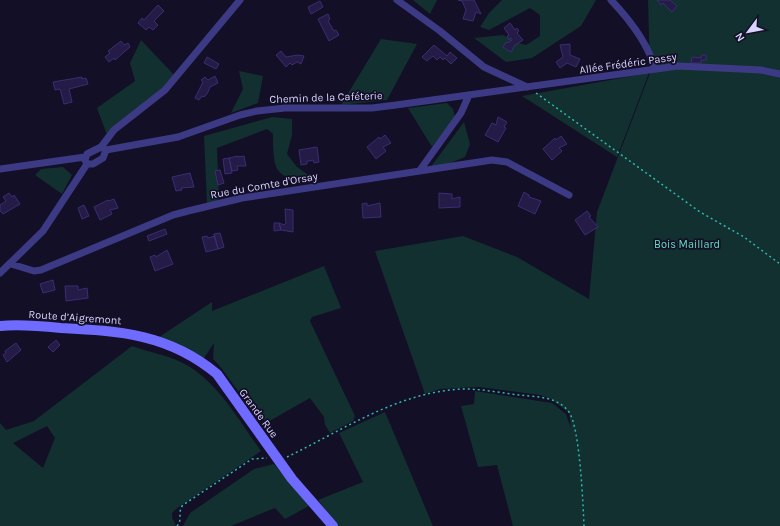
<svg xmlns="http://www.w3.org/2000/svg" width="780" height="526" viewBox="0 0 780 526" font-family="Karla,sans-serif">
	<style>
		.green { fill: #12302f; fill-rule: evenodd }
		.building { fill: #241b47; stroke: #3b2d73 }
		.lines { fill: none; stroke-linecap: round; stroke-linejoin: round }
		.path { stroke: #2fb8b0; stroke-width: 1.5; stroke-dasharray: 2 3; stroke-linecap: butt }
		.street { stroke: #3d3a85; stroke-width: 7 }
		.secondary { stroke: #6f6bff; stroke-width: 10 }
		.labels { text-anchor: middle; stroke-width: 3.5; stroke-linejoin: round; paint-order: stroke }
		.street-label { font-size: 11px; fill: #d9d4ff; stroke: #130f26 }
		.park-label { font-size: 11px; fill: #5fe0c0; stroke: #130f26 }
	</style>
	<rect width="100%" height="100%" fill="#130f26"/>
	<path class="green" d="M413 0H437L430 14Z
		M502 0H596L581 26 532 58 506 62 474 38 503 35 515 42 526 45 540 36V15L530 8 489 30 480 27 489 13Z
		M648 0H780V526H513L497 465 478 467 461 406 474 404 475 391 552 403 566 414 571 428 569 413 551 399 540 395 479 387 440 389 425 394 375 251 463 236 517 257 589 299 597 212 650 73Z
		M381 39 417 44 387 100 341 105Z
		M141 40 176 77 107 135 97 108 135 81 130 63Z
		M239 71 263 76 258 103 231 113 243 89Z
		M649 73 617 157 522 96Z
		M447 103 453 109 455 117 432 147 408 108Z
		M272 117 292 119V135L287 154 297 167 317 181C276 179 273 175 273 134L267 129 217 148 219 203 207 204 204 136Z
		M464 122 470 144 465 157 448 164 430 168Z
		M63 167 72 175 62 194 35 175 41 169Z
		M324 266 341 308 312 317 310 321 355 416 353 421 330 433 325 425 324 417 310 398 266 423 262 417 254 413 219 365 213 359 214 343 202 361 156 339 212 302V311Z
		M132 346C151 353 173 356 190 367 221 387 240 422 261 451L176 509 172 513V518L176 525 174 526H0V423L6 430 34 421ZM47 426 55 438 43 468 13 443Z
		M385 412 433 526H338L318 500 363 482 339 433Z
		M274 464 309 506 285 519 275 508 231 526H183L190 513 254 469Z"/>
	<path class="building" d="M458 0H474L481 14 476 12 473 21 463 19 466 10 462 1Z
		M657 0H670L677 6 672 12 663 3 661 5Z
		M320 1 323 7 311 14 308 7Z
		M158 5 164 11 154 21 158 25 153 30 149 27 146 30 138 23 142 18 144 20Z
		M328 14 330 19 328 21 334 31 336 30 339 35 329 41 318 19Z
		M510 23 515 30 517 28 519 31 517 33 523 40 515 45 511 52 503 47 506 42 508 43 512 40 511 38 509 40 507 36 509 35 504 28Z
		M121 41 124 45 128 43 130 47 115 60 114 58 109 62 105 57 110 53 108 51Z
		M570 44V55L580 59 576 67 567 63 560 68 556 62 563 57 560 45Z
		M434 45 447 56 450 52 457 58 451 64 445 58 443 60 440 57 437 60 433 56 427 61 422 57Z
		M281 51 286 57 298 55 304 56 301 64 297 62 292 65 290 63 286 67 276 55Z
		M702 55H706V60H701V63H691L692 57 701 58Z
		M207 57 219 64 216 69 204 63Z
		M215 76 218 83 210 87 207 94 204 97 202 96 199 100 195 98 203 82 201 80 205 77 208 80Z
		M82 77V79L86 78 88 84 69 89 72 102 64 104 60 89 55 90 53 82Z
		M498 117 507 122 504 127 506 128 498 142 485 135 492 123 496 125Z
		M385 135 391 143 383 147 386 151 376 159 367 147 379 137 380 139Z
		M561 136 567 144 559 148 562 151 552 160 543 149 555 138 556 140Z
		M317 147 319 162 314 163 313 160 310 161H307V164L301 165 299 150Z
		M238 156V157L244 156 246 166H237L238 170 232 171 229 158Z
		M229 158 232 173 225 174 223 159Z
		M220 170 224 183 218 185 215 171Z
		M190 173 194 187 181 188 182 190 176 191 172 177Z
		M524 192 529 195V197L541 201 535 214 518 206Z
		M9 193 12 197 14 195 20 204 3 214 0 211V205L6 201 3 197Z
		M439 193 452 194V199L460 197V207L439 208Z
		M114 199 118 208 110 210 112 214 100 220 94 207 108 200 109 201Z
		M367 203V206L380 203 381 217 363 218 362 204Z
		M84 205 89 216 82 219 78 208Z
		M285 209 293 210V232L281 230 279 223 284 225 286 223Z
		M587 211 591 216 589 217 598 227 585 235 575 220Z
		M274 223H279L281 230 274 231Z
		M165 229 167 234 149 241 147 236Z
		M220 233 224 247 218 249 214 234Z
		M214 234 218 249 206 252 202 237 207 236 208 238 215 236Z
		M167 250 173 264 155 271 150 257 155 255 156 257Z
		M53 280 55 290 43 293 40 284Z
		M65 286H78V290L87 288 88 298 66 301Z
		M56 340 60 345 53 352 48 347Z
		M16 343 21 350 7 362 3 355 6 353 5 351Z"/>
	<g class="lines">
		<path class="path" d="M536 93 700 212 744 237 780 264
			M287 457C343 430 400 391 464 389 483 389 501 393 519 395 536 397 557 396 569 412 580 428 583 504 584 526
			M177 526C183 520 177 512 183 505L252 459 267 458"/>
		<path class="street" d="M397 0 440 31 484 67 527 87
			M611 0C630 20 648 43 655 69
			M101 147 114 130 165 90 240 0
			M101 147 106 150 103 158 93 164H87L85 160 87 154Z
			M106 150 178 137 240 115 257 111 285 108H372L396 105 678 66 761 70 780 74
			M0 169 85 157
			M420 170 461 113 469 95
			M11 264 34 271 41 270 173 215 188 211 242 198 492 160 507 162 569 195
			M0 273 43 231 87 164"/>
		<path class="secondary" d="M0 326C20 324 41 326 61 328 120 331 169 334 217 374L292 479 333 526"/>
	</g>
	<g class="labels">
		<g class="street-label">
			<text transform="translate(628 63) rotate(-8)" y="4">Allée Frédéric Passy</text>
			<text transform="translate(326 97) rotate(-2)" y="4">Chemin de la Caféterie</text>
			<text transform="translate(264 185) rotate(-10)" y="4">Rue du Comte d'Orsay</text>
			<text transform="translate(75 317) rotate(4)" y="4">Route d’Aigremont</text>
			<text transform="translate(259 413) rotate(54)" y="4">Grande Rue</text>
		</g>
		<g class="park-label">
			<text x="687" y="248">Bois Maillard</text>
		</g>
	</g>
	<g transform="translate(748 32) rotate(238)" stroke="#130f26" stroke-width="3" paint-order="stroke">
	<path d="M0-3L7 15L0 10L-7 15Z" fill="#d9d4ff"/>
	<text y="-6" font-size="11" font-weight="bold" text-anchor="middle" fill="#d9d4ff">N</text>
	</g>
</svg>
